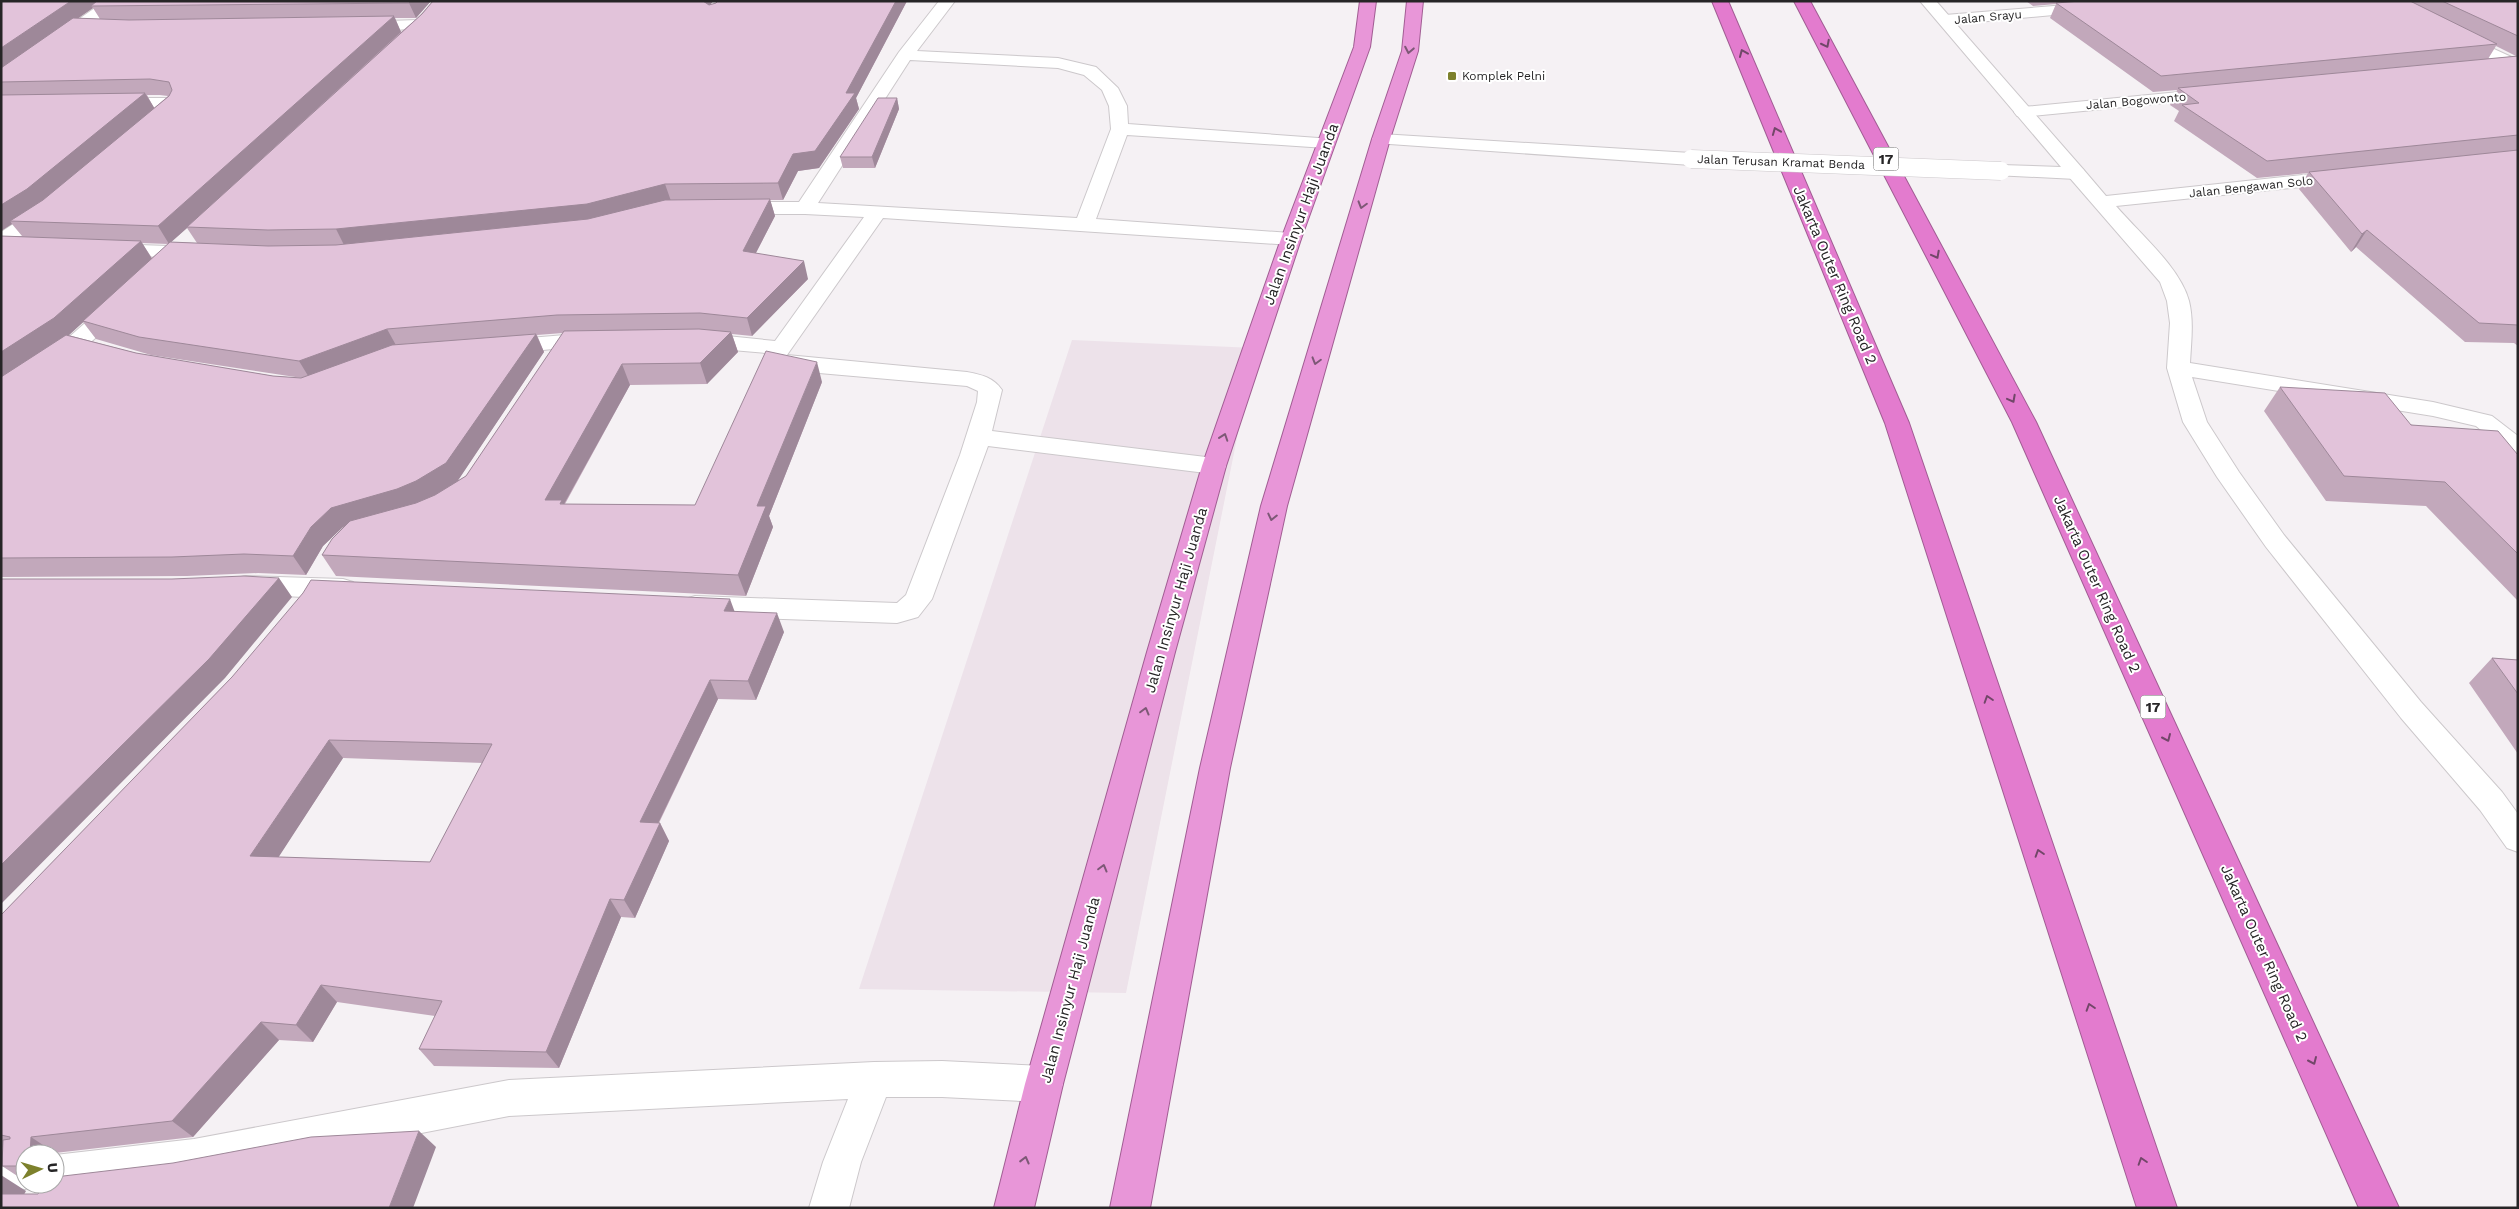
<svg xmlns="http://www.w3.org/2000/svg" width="2519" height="1209" viewBox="0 0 2519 1209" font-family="'Work Sans',sans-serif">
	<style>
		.built { fill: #ede2ea }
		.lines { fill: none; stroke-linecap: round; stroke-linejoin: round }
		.minor-casing { stroke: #ccc8cb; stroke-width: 2 }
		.tertiary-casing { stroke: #ccc8cb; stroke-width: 2 }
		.trunk-casing { stroke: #a15d93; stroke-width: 2 }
		.motorway-casing { stroke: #a15d93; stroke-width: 2 }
		.minor { fill: #fff; fill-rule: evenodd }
		.tertiary { fill: #fff; fill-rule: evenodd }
		.trunk { fill: #e896d8; fill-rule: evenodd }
		.motorway { fill: #e37bce; fill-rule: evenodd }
		.tertiary-bridge-casing { stroke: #ccc8cb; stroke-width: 19; stroke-linecap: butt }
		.tertiary-bridge { stroke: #fff; stroke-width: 18 }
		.wall { fill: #c2a8bb; fill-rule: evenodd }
		.shaded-wall { fill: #9e8899 }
		.building { fill: #e2c3da; stroke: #9e8899; fill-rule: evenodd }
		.oneway { stroke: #724769 }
		.oneway2 { stroke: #7d5876 }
		.poi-dot { fill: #7d812c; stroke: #fff; stroke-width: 2 }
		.labels { text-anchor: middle; stroke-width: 4; stroke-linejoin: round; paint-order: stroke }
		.far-street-label { font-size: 12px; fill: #262526; stroke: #fff }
		.far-poi-label { font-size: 12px; fill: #262526; stroke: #fff; text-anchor: start }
		.shield { fill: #fff; stroke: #676667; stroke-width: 1 }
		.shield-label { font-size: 14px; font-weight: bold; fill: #262526 }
		.street-label { font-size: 15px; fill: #262526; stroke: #fff }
	</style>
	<rect width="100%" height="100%" fill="#f5f1f4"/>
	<path class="built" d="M1072 340 1255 348 1126 993 859 989Z"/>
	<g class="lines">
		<g class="minor-casing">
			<path id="minor" d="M105 1H124L7 85 1 86V73Z
				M434 1H451L427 28 360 32 352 27 360 22 417 20Z
				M939 1H955L917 51 1058 58 1096 67 1118 88 1127 106 1128 124 1332 139 1335 143 1332 147 1326 148 1127 135 1096 219 1291 233 1298 235 1301 239 1298 243 1291 245 883 218 787 355 967 372C982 375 993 377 1002 390L992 431 1214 458 1223 460 1226 466 1223 472 1214 474 988 446 932 599 918 617 897 623 695 616 685 613 681 606 685 599 695 596 897 603 906 595 960 455 977 402 978 391 967 386 785 370 770 364 766 353 697 347 689 345 686 340 689 335 697 333 775 341 864 217 805 214H736L729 212 726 208 729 204 736 202H799L899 52ZM910 60 1058 68 1084 75 1102 90 1109 106 1111 129 1077 218 818 203Z
				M2091 3 2096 5 2099 8 2096 11 1945 25 1937 20 1945 15Z
				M2459 33 2518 60V72L2453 41 2451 38 2453 35Z
				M2210 89 2216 90 2219 94 2216 98 2023 117 2017 116 2014 112 2017 108 2023 107Z
				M113 98H171L177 99 180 107C173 117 161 129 148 126L145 122 159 108 107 107 104 103 107 99Z
				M2076 167 2083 169 2106 196 2340 171 2347 173 2349 177 2347 181 2340 183 2116 206C2139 233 2180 267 2189 301 2194 321 2191 343 2190 363L2433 402 2492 416 2518 436V456L2509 453 2476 426 2433 416 2192 377 2207 422 2239 472 2284 535 2421 702 2502 792 2518 814V852L2507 848 2480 810 2401 718 2266 547 2217 477 2183 422 2167 368 2170 323 2167 301 2160 282 2069 177 2067 173 2069 169Z
				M48 204 55 206 58 210 55 214 8 245 1 247V232L41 206Z
				M110 244 197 247 204 249 207 253 204 257 197 259 103 254 100 250 103 246Z
				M117 301 125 302 128 307 125 312 84 348 9 398 1 400V382L68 338 109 302Z
				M565 335 573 337 576 342 573 347 504 354 496 352 493 347 496 342 504 340Z
				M246 576 343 579 353 582 357 589 353 596 343 599 246 594 236 592 232 585 236 578Z
				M942 1061 1044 1066 1057 1071 1063 1084 1057 1097 1044 1102 942 1097H886L861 1162 849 1208H809L823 1162 848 1099 509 1116 194 1177 55 1193 41 1188 40 1184H55V1155L194 1139 509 1080 874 1062Z
				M1 1148 33 1154H25V1184H38L25 1189 1 1186Z"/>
		</g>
		<g class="tertiary-casing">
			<path id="tertiary" d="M1920 1H1936L2083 169 2085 173 2083 177 2076 179 1994 175 1992 171 1994 167 2001 165 2061 167Z
				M1381 134 1691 153 1698 155 1700 159 1698 163 1691 165 1375 143 1372 139 1375 135Z"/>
		</g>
		<g class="trunk-casing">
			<path id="trunk" d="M1360 1H1376L1370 47 1301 239 1226 466 1175 652 1063 1084 1034 1208H994L1025 1084 1147 652 1202 466 1281 239 1354 47Z
				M1407 1H1423L1418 51 1390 139 1287 506 1230 768 1150 1208H1110L1200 768 1261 506 1372 139 1402 51Z"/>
		</g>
		<g class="motorway-casing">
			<path id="motorway" d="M1712 1H1728L1909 423 2177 1208H2137L1885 423Z
				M1794 1H1810L2036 422 2399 1208H2359L2012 422Z"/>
		</g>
		<use href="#minor" class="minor"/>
		<use href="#tertiary" class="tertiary"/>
		<use href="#trunk" class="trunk"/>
		<use href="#motorway" class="motorway"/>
		<g class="tertiary-bridge-casing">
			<path id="tertiary-bridge" d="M1691 159 2001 171"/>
		</g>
		<use href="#tertiary-bridge" class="tertiary-bridge"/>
	</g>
	<path class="wall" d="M1 1H431L416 18H395L401 32 422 14 433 1H713L710 5 716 3 718 1H907L856 98 859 109 819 168 798 171 783 200H770L775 216 756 253 808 279 752 336 732 334 738 352 707 384 630 385 565 504 695 505 822 382 769 516 773 527 746 596 336 576 322 555 344 526 343 527 323 546 306 575 258 573 187 576 1 577V236H22L12 224 1 231ZM93 8 100 19 77 18ZM147 95H160L168 96 154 108ZM187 228 197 243 171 242ZM142 243 168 244 152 258ZM83 322 96 339 151 355 302 378 273 376 136 353 68 335ZM563 333 466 476 457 481 544 352 537 335Z
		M2026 1H2518V346L2514 343 2465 342 2356 247 2351 252 2299 189 2308 173 2257 178 2174 121 2179 111 2170 105 2177 90 2153 92 2050 18 2056 4 2033 6ZM2496 46 2516 56 2488 59Z
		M897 98 899 109 875 168H843L840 157Z
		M2280 387 2518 455V601L2426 506 2326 501 2264 411Z
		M734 611 784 632 756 700 718 699 659 823H660L669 841 635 918 621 917 559 1068 434 1066 419 1049 435 1016 337 1002 313 1042 279 1040 193 1137 55 1153 25 1154V1181L2 1166 3 1147H1V915L232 677ZM343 758 483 763 430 862 278 857Z
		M2492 658 2518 660V754L2469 683Z"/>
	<path class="shaded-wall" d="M71 1H102L91 6 93 8 1 72V48Z
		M411 1H431L416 18 409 3Z
		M700 1H713L704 14Z
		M896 1H907L856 98 859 109 819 168 798 171 783 200 778 183 793 154 846 93Z
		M394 16 401 32 187 227V228L169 244 158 226Z
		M145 93 155 109 39 206 10 221 12 224 1 231V205Z
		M897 98 899 109 875 168 872 157Z
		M665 184 671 201 594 221 345 247 336 229Z
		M770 199 775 216 748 268 743 251Z
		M2367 230 2356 247 2351 252 2362 234Z
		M141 241 152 259 67 337 1 380V352Z
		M804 261 808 279 752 336 747 318Z
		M387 329 397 347 310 379 299 361Z
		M731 332 738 352 707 384 700 363Z
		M536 334 544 352 457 482 427 500 408 508 343 527 323 546 306 575 293 556 311 527 331 508Z
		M817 362 822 382 769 516 773 527 746 596 738 575 757 506Z
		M622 364 630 385 564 504 545 500Z
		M279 578 292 597 225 678 1 904V865Z
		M730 599 737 618 724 611Z
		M777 613 784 632 756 700 748 681Z
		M710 680 718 699 650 840 640 822Z
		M329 740 343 758 267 875 250 856Z
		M660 823 669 841 635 918 624 900Z
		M610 899 621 917 559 1068 546 1052Z
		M321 985 337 1002 313 1042 296 1025Z
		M261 1022 279 1040 193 1137 172 1121Z
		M419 1131 436 1147 413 1208H389Z
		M31 1137 55 1153V1154H30Z
		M1 1175 26 1191 17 1207 1 1199Z"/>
	<path class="building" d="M1 1H71L1 48Z
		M97 1H411L409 3 91 6Z
		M433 1H703L709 5 716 3 718 1H896L846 93H855L815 151 793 154 778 183 665 184 587 204 336 229 268 230 187 227 422 14Z
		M2080 1H2410L2497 44 2161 76 2056 3Z
		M2442 1H2518V36Z
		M394 16 158 226 10 221 43 200 169 96 172 90 169 82 150 79 1 82V68L73 18 129 20Z
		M2518 56V135L2267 161 2182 105 2199 103 2178 88Z
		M145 93 27 189 1 205V95Z
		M878 98H897L872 157H840Z
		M2518 150V325L2479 323 2367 230 2362 234 2309 172Z
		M770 199 743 251 804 261 747 318 700 313 557 315 387 329 299 361 139 337 83 321 170 242 268 246 336 245 588 219 665 200Z
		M1 236 141 241 54 318 1 352Z
		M699 329 731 332 700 363 622 364 545 500H562L560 504 695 505 766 351 817 362 757 506H766L738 575 322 555 332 539 350 521 416 503 435 495 466 476 564 331Z
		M536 334 446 463 416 481 397 489 331 508 311 527 293 556 244 554 172 557 1 558V377L66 335 136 353 273 376 301 378 392 345Z
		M2280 387 2385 393 2411 425 2498 431 2518 455V554L2445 482 2344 476Z
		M244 576 279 578 209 659 1 865V579H172Z
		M311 580 730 599 724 611 777 613 748 681 710 680 640 822 660 823 624 900 610 899 546 1052 419 1049 442 1001 321 985 296 1025 261 1022 172 1121 31 1137 30 1154H25V1166H2L3 1140 10 1139V1137L1 1135V915L232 677 303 593ZM329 740 492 744 430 862 250 856Z
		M2492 658 2518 660V694Z
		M419 1131 389 1208H1V1194H38L44 1184H55V1177L173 1163 311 1137Z"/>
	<defs><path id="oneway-chevron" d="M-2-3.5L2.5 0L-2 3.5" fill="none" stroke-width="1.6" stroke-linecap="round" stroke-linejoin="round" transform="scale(1.25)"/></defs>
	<g class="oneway">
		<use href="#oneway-chevron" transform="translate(1826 44) rotate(63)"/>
		<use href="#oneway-chevron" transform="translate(1743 53) rotate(-113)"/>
		<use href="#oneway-chevron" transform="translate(1776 131) rotate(-112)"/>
		<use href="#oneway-chevron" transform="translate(1936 255) rotate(62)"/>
		<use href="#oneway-chevron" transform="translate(2012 399) rotate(62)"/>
		<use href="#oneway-chevron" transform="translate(1988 699) rotate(-108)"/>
		<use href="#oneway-chevron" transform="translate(2167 738) rotate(66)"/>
		<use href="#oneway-chevron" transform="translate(2039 853) rotate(-108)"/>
		<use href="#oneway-chevron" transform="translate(2090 1007) rotate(-108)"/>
		<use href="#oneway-chevron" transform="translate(2313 1061) rotate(66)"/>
		<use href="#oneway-chevron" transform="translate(2142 1161) rotate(-108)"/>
	</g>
	<g class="oneway2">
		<use href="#oneway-chevron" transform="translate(1409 50) rotate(101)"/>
		<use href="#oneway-chevron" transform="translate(1362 205) rotate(106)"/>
		<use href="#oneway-chevron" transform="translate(1316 361) rotate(106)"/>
		<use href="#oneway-chevron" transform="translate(1224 437) rotate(-71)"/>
		<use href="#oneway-chevron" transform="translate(1272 517) rotate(103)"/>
		<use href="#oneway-chevron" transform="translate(1145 711) rotate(-75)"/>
		<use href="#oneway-chevron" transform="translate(1103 868) rotate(-75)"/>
		<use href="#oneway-chevron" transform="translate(1025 1160) rotate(-76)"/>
	</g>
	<rect class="poi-dot" x="1447" y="71" width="10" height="10" rx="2.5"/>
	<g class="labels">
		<g class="far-street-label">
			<text transform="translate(1988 17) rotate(-5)" y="4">Jalan Srayu</text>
			<text transform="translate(2136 101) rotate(-5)" y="4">Jalan Bogowonto</text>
			<text transform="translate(1781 162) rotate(2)" y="4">Jalan Terusan Kramat Benda</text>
			<text transform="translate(2251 187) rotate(-6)" y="4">Jalan Bengawan Solo</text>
		</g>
		<g class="far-poi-label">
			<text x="1462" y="80">Komplek Pelni</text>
		</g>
		<g class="shield">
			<rect x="1873.5" y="147.5" width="25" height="23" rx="4"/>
			<rect x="2140.5" y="695.5" width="25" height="23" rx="4"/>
		</g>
		<g class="shield-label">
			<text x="1886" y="164">17</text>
			<text x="2153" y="712">17</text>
		</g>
		<g class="street-label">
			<text transform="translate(1301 214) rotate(-70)" y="5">Jalan Insinyur Haji Juanda</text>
			<text transform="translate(1835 275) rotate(67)" y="5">Jakarta Outer Ring Road 2</text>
			<text transform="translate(2097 584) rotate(66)" y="5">Jakarta Outer Ring Road 2</text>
			<text transform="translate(1176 600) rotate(-74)" y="5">Jalan Insinyur Haji Juanda</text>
			<text transform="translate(2264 953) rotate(66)" y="5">Jakarta Outer Ring Road 2</text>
			<text transform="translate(1070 990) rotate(-75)" y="5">Jalan Insinyur Haji Juanda</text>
		</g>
	</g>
	<rect width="2519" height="1209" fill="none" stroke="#262526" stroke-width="5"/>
	<g transform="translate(40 1169) rotate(85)"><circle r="24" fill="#ffffff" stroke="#a8a8a8"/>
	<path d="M0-4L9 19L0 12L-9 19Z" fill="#7d812c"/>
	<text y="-8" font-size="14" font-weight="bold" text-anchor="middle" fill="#262526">U</text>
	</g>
</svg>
